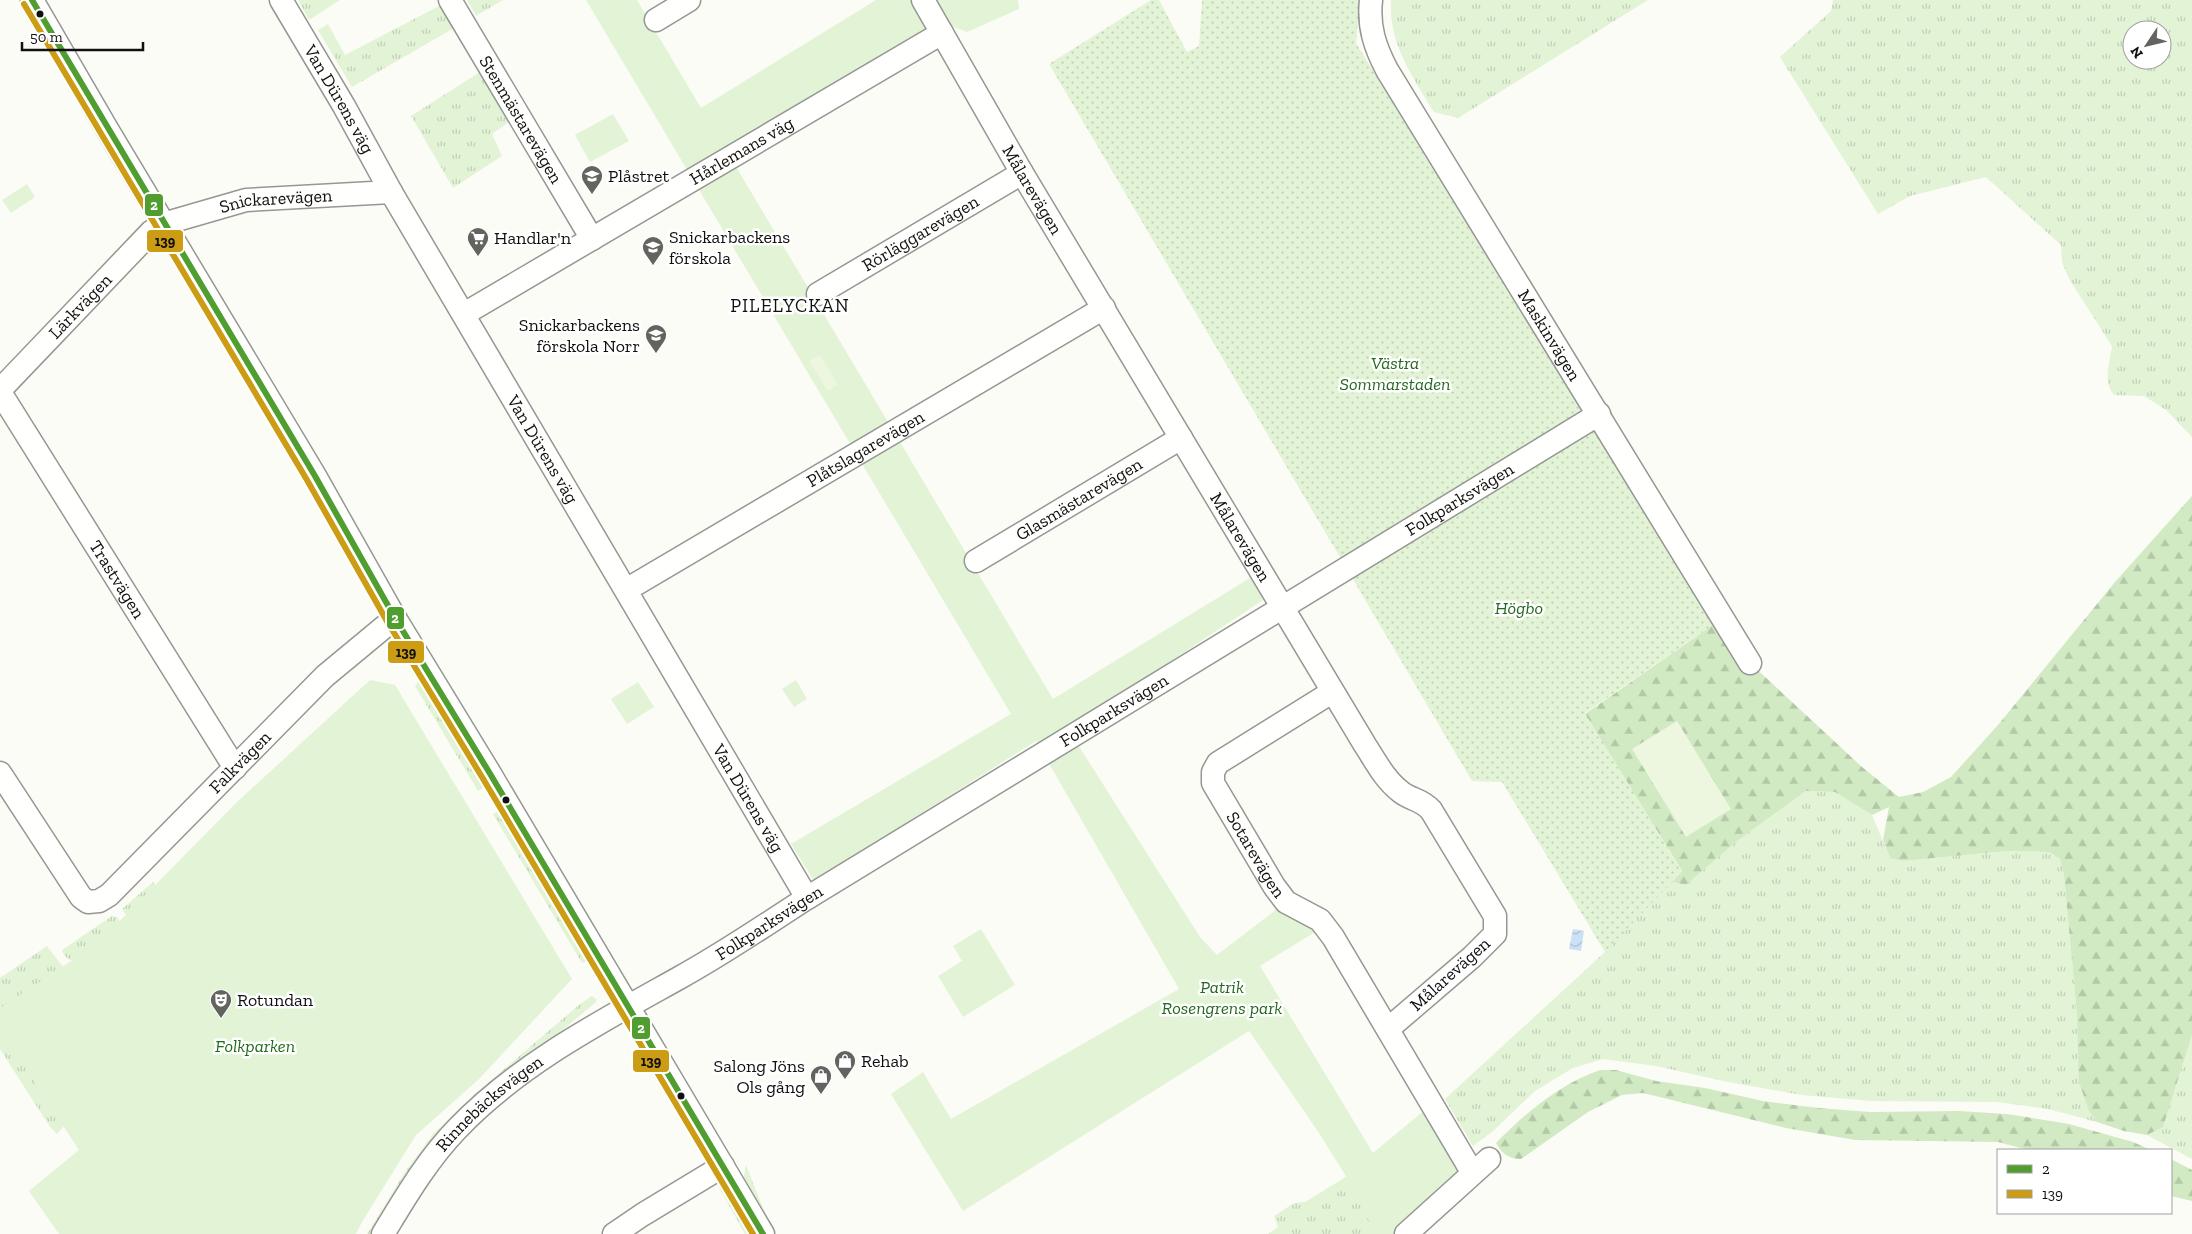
<svg xmlns="http://www.w3.org/2000/svg" width="2192" height="1234" viewBox="0 0 2192 1234" font-family="'Zilla Slab',serif">
	<style>
		.grass { fill: url(#grass-tufts); fill-rule: evenodd }
		.forest { fill: url(#forest-firs) }
		.park { fill: #e2f3d6 }
		.garden { fill: url(#garden-dots) }
		.pitch { fill: #edf6df }
		.water { fill: url(#water-waves) }
		.lines { fill: none; stroke-linecap: round; stroke-linejoin: round }
		.minor-casing { stroke: #969694; stroke-width: 25 }
		.minor { stroke: #fffffe; stroke-width: 22 }
		.bus-1-casing { stroke: #fff; stroke-width: 10 }
		.bus-2-casing { stroke: #fff; stroke-width: 10 }
		.bus-1 { stroke: #509e2f; stroke-width: 6 }
		.bus-2 { stroke: #cc9c14; stroke-width: 6 }
		.bus-dot { fill: #101010; stroke: #fff; stroke-width: 2 }
		.labels { text-anchor: middle; stroke-width: 5; stroke-linejoin: round; paint-order: stroke }
		.street-label { font-size: 18px; fill: #101010; stroke: #fff }
		.poi-label { font-size: 18px; fill: #101010; stroke: #fff; text-anchor: start }
		.park-label { font-size: 18px; font-style: italic; fill: #236a1e; stroke: #fff }
		.neighbourhood-label { font-size: 19px; letter-spacing: 1px; fill: #101010; stroke: #fff }
		.line-badge { stroke: #fff; stroke-width: 2 }
		.badge-label { font-size: 14px; text-anchor: middle; font-weight: bold; fill: #fff }
		.pale-badge-label { font-size: 14px; text-anchor: middle; font-weight: bold; fill: #111 }
	</style>
	<defs>
		<pattern id="grass-tufts" width="24" height="20" patternUnits="userSpaceOnUse" patternTransform="scale(1.25)"><rect width="24" height="20" fill="#e2f3d6"/><path d="M3 7l-1-3M5 7V3M7 7l1-3M15 17l-1-3M17 17v-4M19 17l1-3" fill="none" stroke="#c1cfb7"/></pattern>
		<pattern id="forest-firs" width="22" height="20" patternUnits="userSpaceOnUse" patternTransform="scale(1.25)"><rect width="22" height="20" fill="#d1eac3"/><path d="M5 1l3.5 6h-7zM16 11l3.5 6h-7z" fill="#b2c8a6"/></pattern>
		<pattern id="garden-dots" width="8" height="8" patternUnits="userSpaceOnUse" patternTransform="scale(1.25)"><rect width="8" height="8" fill="#e2f3d6"/><path d="M2 2h.1M6 6h.1" fill="none" stroke="#c1cfb7" stroke-width="1.8" stroke-linecap="round"/></pattern>
		<pattern id="water-waves" width="16" height="10" patternUnits="userSpaceOnUse" patternTransform="scale(1.25)"><rect width="16" height="10" fill="#cbe1f7"/><path d="M0 5q4-4 8 0t8 0" fill="none" stroke="#adc0d3"/></pattern>
	</defs>
	<rect width="100%" height="100%" fill="#fcfcf6"/>
	<path class="grass" d="M298 0H340L309 20Z
		M467 0H503L476 16Z
		M1391 0H1648L1458 118 1434 112C1413 78 1388 42 1391 0Z
		M1833 0H2192V437L2166 410 2144 396 2114 395C2102 380 2110 364 2112 346L2069 279 2062 262 2061 245 1986 177 1910 196 1878 214 1780 57 1831 11ZM2132 30H2162V60H2132Z
		M439 6 454 28 352 87 318 30 328 24 345 55Z
		M480 72 510 121 492 134 502 156 453 188 411 116Z
		M419 681 483 788 478 791 415 686Z
		M1806 791 1835 792 1872 815 1890 858 1902 861 2007 851 2049 852 2060 859 2064 876 2077 1014 2089 1111 2097 1122 2048 1109 1997 1102 1870 1101 1802 1095 1728 1082 1656 1066 1603 1059 1573 1068 1535 1091 1492 1132 1473 1146 1445 1099 1605 952 1672 882 1686 885 1737 841Z
		M498 811 587 961 582 963 493 814Z
		M153 882 157 887 134 926 122 909Z
		M112 916 117 917 134 942 78 963C71 961 63 957 62 950Z
		M47 946 63 967 65 1125 57 1134 50 1127 0 1049V978Z
		M592 996 597 1000 595 1003 535 1053 374 1234H367L405 1172 433 1134 475 1094 580 1004Z
		M2192 1035V1159L2147 1135 2163 1126Z
		M1427 1113 1385 1234H1268L1278 1227 1274 1216 1294 1203 1305 1202 1344 1178Z
		M746 1165 768 1221 776 1234H771L743 1181Z
		M720 1182 749 1234H745L717 1184Z"/>
	<path class="forest" d="M2192 496V1035L2163 1127 2147 1135 2124 1131 2097 1122 2089 1111 2079 1082 2077 1014 2064 876 2060 859 2049 852 2007 851 1902 861 1890 858 1883 840 1889 807 1872 815 1835 792 1806 791 1737 841 1686 885 1672 882 1682 871 1585 714 1713 625 1741 666 1750 663 1862 767 1899 797 1923 792 1951 777 1998 725 2115 582Z
		M1600 1070H1616L1656 1081 1705 1088 1763 1101 1819 1108 1870 1112 1959 1111 2007 1114 2069 1124 2133 1142 2151 1150H2028L1998 1142 1855 1140 1786 1128 1643 1093 1622 1095 1588 1112 1521 1159C1509 1159 1502 1154 1496 1143 1525 1113 1560 1084 1600 1070Z
		M2171 1159 2192 1170V1201L2171 1196Z"/>
	<path class="park" d="M586 0H637L701 108 876 0H1018L1019 9 967 32 942 22 726 150 1053 699 1250 578 1258 588 1263 600 1068 729 1200 937 1217 955 1286 902 1325 926 1260 966 1373 1153 1432 1104 1472 1172 1407 1234H1375L1352 1186 1319 1133 1249 1031 963 1211 891 1094 923 1072 951 1119 1179 989 1036 741 814 881 791 844 1011 714Z
		M613 114 629 141 590 162 575 135Z
		M27 184 35 197 11 213 2 200Z
		M370 680 395 685 572 979 479 1079 416 1135 362 1222 356 1234H59L29 1191 79 1150 0 1029V1008L98 943 237 802Z
		M796 680 807 699 794 707 782 689Z
		M638 682 654 707 627 724 611 699Z
		M981 929 1015 985 963 1017 938 976 962 961 953 946Z"/>
	<path class="garden" d="M1151 0H1159L1187 52 1199 46 1202 0H1360L1356 43 1713 625 1585 713 1682 872 1605 952 1502 782 1472 781 1049 64Z"/>
	<path class="pitch" d="M820 355 838 385 828 391 809 361Z
		M1677 721 1731 809 1686 837 1632 749Z"/>
	<path class="water" d="M1573 929 1584 931 1581 951 1569 949Z"/>
	<g class="lines">
		<g class="minor-casing">
			<g id="minor">
				<path d="M32 0 107 129 315 476 395 618 489 772 763 1234"/>
				<path id="s1" d="M281 0 344 106 391 192 807 898"/>
				<path id="s2" d="M450 0 592 239"/>
				<path id="s3" d="M923 0 1022 173 1365 745C1376 762 1385 780 1401 792 1411 800 1421 799 1431 810L1495 916V934L1472 957 1388 1029"/>
				<path id="s4" d="M1371 0C1368 27 1375 47 1387 70L1750 663"/>
				<path d="M656 20 689 0"/>
				<path id="s5" d="M818 294 1022 173"/>
				<path id="s6" d="M464 314 942 33"/>
				<path id="s7" d="M0 390 151 232 163 224 246 200 391 192"/>
				<path id="s8" d="M0 392 235 768"/>
				<path id="s9" d="M976 561 1181 438"/>
				<path id="s10" d="M626 590 1104 308"/>
				<path id="s11" d="M1332 692 1218 763 1213 772V783L1274 886 1286 902 1320 920 1333 937 1472 1172"/>
				<path id="s12" d="M0 773 81 897 88 902 99 901 109 895 325 676 395 618"/>
				<path id="s13" d="M383 1234C405 1198 427 1160 457 1129 519 1064 602 1021 679 978 723 954 765 925 807 898L1599 414"/>
				<path d="M614 1234 642 1215 723 1166"/>
				<path d="M1406 1234 1489 1159"/>
			</g>
		</g>
		<use href="#minor" class="minor"/>
		<g class="bus-1-casing">
			<path id="bus-1" d="M32 0 315 476 395 618 489 772 763 1234"/>
		</g>
		<g class="bus-2-casing">
			<path id="bus-2" d="M24 4 307 480 388 623 482 777 753 1234"/>
		</g>
		<use href="#bus-1" class="bus-1"/>
		<use href="#bus-2" class="bus-2"/>
	</g>
	<defs>
		<g id="school-pin" transform="scale(1.125)"><path d="M0 17L-7.5 6A9.5 9.5 0 1 1 7.5 6Z" fill="#636360" stroke="#fff"/><path d="M0-5L7-2L0 1L-7-2ZM-4 1L0 2.5L4 1V4Q0 6-4 4Z" fill="#fff"/></g>
		<g id="supermarket-pin" transform="scale(1.125)"><path d="M0 17L-7.5 6A9.5 9.5 0 1 1 7.5 6Z" fill="#636360" stroke="#fff"/><path d="M-6-5.5h2.5l.6 2H6L4.5 2H-2.5L-4.4-4H-6ZM-1.5 3.2a1.3 1.3 0 1 0 .1 0ZM3 3.2a1.3 1.3 0 1 0 .1 0Z" fill="#fff"/></g>
		<g id="theatre-pin" transform="scale(1.125)"><path d="M0 17L-7.5 6A9.5 9.5 0 1 1 7.5 6Z" fill="#636360" stroke="#fff"/><path d="M-5-5.5Q0-4 5-5.5V0Q5 5 0 6Q-5 5-5 0ZM-3.3-2.5H-1v1.5H-3.3ZM1-2.5H3.3v1.5H1ZM-2.8 1Q0 5.5 2.8 1Z" fill="#fff"/></g>
		<g id="shop-pin" transform="scale(1.125)"><path d="M0 17L-7.5 6A9.5 9.5 0 1 1 7.5 6Z" fill="#636360" stroke="#fff"/><path d="M-5-2.5h2.3a2.7 3.5 0 0 1 5.4 0H5L5.5 6h-11ZM-1.5-2.5h3a1.5 2.3 0 0 0-3 0Z" fill="#fff"/></g>
	</defs>
	<g fill-rule="evenodd">
		<use href="#school-pin" x="592" y="176"/>
		<use href="#supermarket-pin" x="478" y="238"/>
		<use href="#school-pin" x="653" y="247"/>
		<use href="#school-pin" x="656" y="335"/>
		<use href="#theatre-pin" x="221" y="1000"/>
		<use href="#shop-pin" x="845" y="1061"/>
		<use href="#shop-pin" x="821" y="1076"/>
	</g>
	<g class="bus-dot">
		<circle cx="40" cy="14" r="4.5"/>
		<circle cx="506" cy="800" r="4.5"/>
		<circle cx="681" cy="1096" r="4.5"/>
	</g>
	<g class="labels">
		<g class="street-label">
			<text dy="6" stroke="none"><textPath href="#s1" startOffset="115">Van Dürens väg</textPath></text>
			<text dy="6" stroke="none"><textPath href="#s2" startOffset="139">Stenmästarevägen</textPath></text>
			<text dy="6" stroke="none"><textPath href="#s6" startOffset="322">Hårlemans väg</textPath></text>
			<text dy="6" stroke="none"><textPath href="#s3" startOffset="219">Målarevägen</textPath></text>
			<text dy="6" stroke="none"><textPath href="#s7" startOffset="349">Snickarevägen</textPath></text>
			<text dy="6" stroke="none"><textPath href="#s5" startOffset="119">Rörläggarevägen</textPath></text>
			<text dy="6" stroke="none"><textPath href="#s7" startOffset="116">Lärkvägen</textPath></text>
			<text dy="6" stroke="none"><textPath href="#s4" startOffset="384">Maskinvägen</textPath></text>
			<text dy="6" stroke="none"><textPath href="#s1" startOffset="520">Van Dürens väg</textPath></text>
			<text dy="6" stroke="none"><textPath href="#s10" startOffset="278">Plåtslagarevägen</textPath></text>
			<text dy="6" stroke="none"><textPath href="#s9" startOffset="120">Glasmästarevägen</textPath></text>
			<text dy="6" stroke="none"><textPath href="#s13" startOffset="1314">Folkparksvägen</textPath></text>
			<text dy="6" stroke="none"><textPath href="#s3" startOffset="624">Målarevägen</textPath></text>
			<text dy="6" stroke="none"><textPath href="#s8" startOffset="221">Trastvägen</textPath></text>
			<text dy="6" stroke="none"><textPath href="#s13" startOffset="909">Folkparksvägen</textPath></text>
			<text dy="6" stroke="none"><textPath href="#s12" startOffset="366">Falkvägen</textPath></text>
			<text dy="6" stroke="none"><textPath href="#s1" startOffset="925">Van Dürens väg</textPath></text>
			<text dy="6" stroke="none"><textPath href="#s11" startOffset="239">Sotarevägen</textPath></text>
			<text dy="6" stroke="none"><textPath href="#s13" startOffset="504">Folkparksvägen</textPath></text>
			<text transform="translate(1450 974) rotate(-42)" y="6">Målarevägen</text>
			<text dy="6" stroke="none"><textPath href="#s13" startOffset="170">Rinnebäcksvägen</textPath></text>
		</g>
		<g class="poi-label">
			<text x="608" y="182">Plåstret</text>
			<text x="669" y="243">Snickarbackens<tspan x="669" dy="21">förskola</tspan></text>
			<text x="494" y="244">Handlar'n</text>
			<text x="640" y="331" text-anchor="end">Snickarbackens<tspan x="640" dy="21">förskola Norr</tspan></text>
			<text x="237" y="1006">Rotundan</text>
			<text x="861" y="1067">Rehab</text>
			<text x="805" y="1072" text-anchor="end">Salong Jöns<tspan x="805" dy="21">Ols gång</tspan></text>
		</g>
		<g class="park-label">
			<text x="1395" y="369">Västra<tspan x="1395" dy="21">Sommarstaden</tspan></text>
			<text x="1519" y="614">Högbo</text>
			<text x="1222" y="993">Patrik<tspan x="1222" dy="21">Rosengrens park</tspan></text>
			<text x="255" y="1052">Folkparken</text>
		</g>
		<g class="neighbourhood-label">
			<text x="790" y="312">PILELYCKAN</text>
		</g>
	</g>
	<g class="line-badge">
		<rect x="144" y="193" width="20" height="24" rx="5" fill="#509e2f"/>
		<rect x="146" y="229" width="38" height="24" rx="5" fill="#cc9c14"/>
		<rect x="386" y="606" width="19" height="24" rx="5" fill="#509e2f"/>
		<rect x="387" y="640" width="38" height="24" rx="5" fill="#cc9c14"/>
		<rect x="631" y="1016" width="20" height="24" rx="5" fill="#509e2f"/>
		<rect x="632" y="1049" width="38" height="24" rx="5" fill="#cc9c14"/>
	</g>
	<g class="badge-label">
		<text x="154" y="210">2</text>
		<text x="395" y="623">2</text>
		<text x="641" y="1033">2</text>
	</g>
	<g class="pale-badge-label">
		<text x="165" y="246">139</text>
		<text x="406" y="657">139</text>
		<text x="651" y="1066">139</text>
	</g>
	<rect x="1997" y="1149" width="175" height="65" fill="#ffffff" stroke="#9f9f9f"/>
	<rect x="2007" y="1165" width="25" height="8" fill="#509e2f" stroke="#9f9f9f"/>
	<text x="2042" y="1174" font-size="15" fill="#101010">2</text>
	<rect x="2007" y="1190" width="25" height="8" fill="#cc9c14" stroke="#9f9f9f"/>
	<text x="2042" y="1199" font-size="15" fill="#101010">139</text>
	<g transform="translate(2147 45) rotate(235)"><circle r="24" fill="#ffffff" stroke="#9f9f9f"/>
	<path d="M0-4L9 19L0 12L-9 19Z" fill="#636360"/>
	<text y="-8" font-size="14" font-weight="bold" text-anchor="middle" fill="#101010">N</text>
	</g>
	<path d="M22 42v8h121v-8" fill="none" stroke="#101010" stroke-width="2.5"/>
	<text x="30" y="42" font-size="15" fill="#101010" stroke="#ffffff" stroke-width="4" paint-order="stroke">50 m</text>
</svg>
